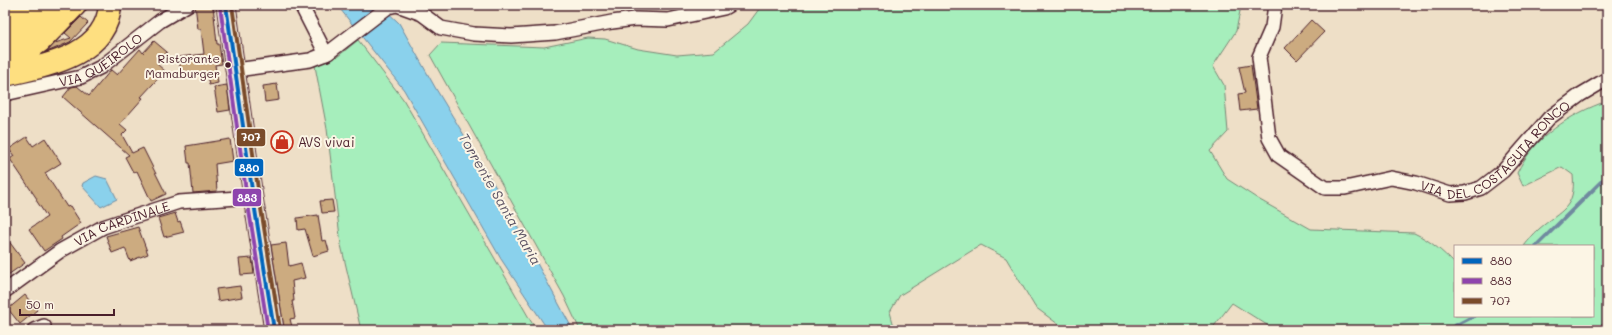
<svg xmlns="http://www.w3.org/2000/svg" width="1612" height="335" viewBox="0 0 1612 335" font-family="Mali,sans-serif">
	<style>
		.green { fill: #a6eebc; stroke: #788674 }
		.water { fill: #8ad1ec; stroke: #708a9f }
		.lines { fill: none; stroke-linecap: round; stroke-linejoin: round }
		.stream { stroke: #708a9f; stroke-width: 4 }
		.building { fill: #ccab80; stroke: #4a1f2b }
		.street-casing { stroke: #4a1f2b; stroke-width: 16 }
		.secondary-casing { stroke: #4a1f2b; stroke-width: 21 }
		.highway-casing { stroke: #4a1f2b; stroke-width: 25 }
		.street { stroke: #fcf5e5; stroke-width: 13 }
		.secondary { stroke: #fcf5e5; stroke-width: 18 }
		.highway { stroke: #fedf80; stroke-width: 22 }
		.bus-1-casing { stroke: #fcf5e5; stroke-width: 7 }
		.bus-2-casing { stroke: #fcf5e5; stroke-width: 7 }
		.bus-3-casing { stroke: #fcf5e5; stroke-width: 7 }
		.bus-1 { stroke: #0065bd; stroke-width: 4 }
		.bus-2 { stroke: #8e44ad; stroke-width: 4 }
		.bus-3 { stroke: #7a4b2a; stroke-width: 4 }
		.bus-dot { fill: #4a1f2b; stroke: #fcf5e5; stroke-width: 1.5 }
		.labels { text-anchor: middle; stroke-width: 4; stroke-linejoin: round; paint-order: stroke }
		.bus-label { font-size: 12px; fill: #4a1f2b; stroke: #fcf5e5; text-anchor: end }
		.street-label { font-size: 13px; fill: #4a1f2b; stroke: #fcf5e5 }
		.poi-label { font-size: 13px; fill: #4a1f2b; stroke: #fcf5e5; text-anchor: start }
		.water-label { font-size: 14px; font-style: italic; fill: #5d5465; stroke: #fcf5e5 }
		.line-badge { stroke: #fcf5e5; stroke-width: 1.5 }
		.badge-label { font-size: 11px; text-anchor: middle; font-weight: bold; fill: #fff }
	</style>
	<rect width="100%" height="100%" fill="#eedfc7"/>
	<filter id="ink" filterUnits="userSpaceOnUse"><feTurbulence type="fractalNoise" baseFrequency=".025" numOctaves="2"/><feDisplacementMap in="SourceGraphic" scale="8" xChannelSelector="R" yChannelSelector="G"/><feConvolveMatrix kernelMatrix="1 2 1 2 8 2 1 2 1" color-interpolation-filters="sRGB"/></filter>
	<g filter="url(#ink)">
		<path class="green" d="M762 5 1241 6 1236 31 1213 66 1224 85 1228 132 1210 151 1227 179 1258 199 1311 229 1414 233C1431 241 1442 251 1455 264V316H1593V246H1524C1529 240 1533 234 1539 229 1561 210 1576 209 1573 175L1562 167 1523 186 1517 173C1534 137 1570 114 1607 101V252L1604 269 1607 272V330H1271L1267 325 1232 303 1211 330H1066L1035 307 1006 258 981 245 900 295 890 312 895 330H580L564 296 430 55 441 43 544 47 588 38 605 39 638 49 677 55 714 52 748 24Z
			M358 40 403 99 536 330H361L341 245 327 129 315 66 337 55V57Z"/>
		<path class="water" d="M337 5H380L399 23 436 89 498 191 573 330H548L501 259 404 90Z
			M96 176 107 179 117 199 101 207 82 186 83 183Z"/>
		<g class="lines">
			<path class="stream" d="M1536 246 1607 176
				M1447 330 1474 316"/>
		</g>
		<path class="building" d="M195 5H213L217 44H219L222 64 215 65 218 83 209 85 206 72 181 75 179 57 204 54 201 29H198Z
			M81 17 88 23 70 42 47 52 55 43 71 38 65 33Z
			M1311 20 1324 32 1297 60 1285 48Z
			M154 41 167 52 157 64 165 71 141 97 143 98 120 124 127 130 122 135 132 153 143 148 166 194 151 201 137 171 133 172 125 157 129 155 63 97 71 87 77 86 89 96 111 70 117 75 140 49 143 53Z
			M1251 65 1257 109 1240 111 1238 94 1245 93 1239 67Z
			M277 84 279 100 265 102 263 86Z
			M227 85 230 110 218 112 214 87Z
			M27 137 33 146 45 138 61 163 45 173 67 207 70 206 81 223 61 237 62 239 44 251 29 229 47 217 36 200 37 199 10 159 14 156 9 149Z
			M230 139 233 161 215 164 217 191 193 193 190 163H188L186 146Z
			M332 200 334 212 322 213 320 201Z
			M175 213 178 222 180 221 184 232 164 237 158 218Z
			M318 215 322 241 326 240 329 251 313 256 305 229 298 230 297 218Z
			M138 227 148 254 130 261 125 248 112 253 106 236Z
			M5 236 25 263 5 277Z
			M286 243 289 266 301 263 305 278 292 281 294 301H292L295 318 290 319 292 327 284 328 271 245Z
			M252 258 254 274 241 275 239 259Z
			M240 286 242 297 218 301 216 289Z
			M25 295 37 310 20 324 8 309Z"/>
		<g class="lines">
			<g class="street-casing">
				<g id="street">
					<path d="M301 5 326 54"/>
					<path id="s1" d="M1275 5 1272 27 1259 57 1269 138 1279 156 1325 188H1345L1391 178 1416 183 1450 194 1465 193 1481 188 1503 171 1549 118 1580 95 1607 79"/>
					<path d="M236 70 310 60 328 53 388 7 397 5 422 14 441 28 474 34 511 36 555 33 612 22 635 19 668 20 724 8 729 5"/>
					<path id="s2" d="M5 94 81 77 101 67 160 21 187 5"/>
					<path id="s3" d="M5 291 60 251 103 227 179 202 253 197"/>
					<path d="M34 330 44 326"/>
				</g>
			</g>
			<g class="secondary-casing">
				<path id="secondary" d="M226 5 253 197 274 330"/>
			</g>
			<g class="highway-casing">
				<path id="highway" d="M5 38 9 22 18 5
					M5 46 45 5
					M5 67 39 42 75 5
					M5 75C44 66 107 56 110 5"/>
			</g>
			<use href="#street" class="street"/>
			<use href="#secondary" class="secondary"/>
			<use href="#highway" class="highway"/>
			<g class="bus-1-casing">
				<path id="bus-1" d="M226 5 253 197 274 330"/>
			</g>
			<g class="bus-2-casing">
				<path id="bus-2" d="M220 6 247 198 268 330"/>
			</g>
			<g class="bus-3-casing">
				<path id="bus-3" d="M232 5 259 196 280 329"/>
			</g>
			<use href="#bus-1" class="bus-1"/>
			<use href="#bus-2" class="bus-2"/>
			<use href="#bus-3" class="bus-3"/>
		</g>
	</g>
	<defs>
		<g id="shop-ring" transform="scale(1.15)"><circle r="9.5" fill="#fcf5e5" stroke="#c8321e" stroke-width="1.5"/><path d="M-5-2.5h2.3a2.7 3.5 0 0 1 5.4 0H5L5.5 6h-11ZM-1.5-2.5h3a1.5 2.3 0 0 0-3 0Z" fill="#c8321e"/></g>
	</defs>
	<g fill-rule="evenodd">
		<use href="#shop-ring" x="282" y="142"/>
	</g>
	<circle class="bus-dot" cx="228" cy="65" r="3.5"/>
	<g class="labels">
		<g class="bus-label">
			<text x="220" y="63">Ristorante<tspan x="220" dy="15">Mamaburger</tspan></text>
		</g>
		<g class="street-label">
			<text dy="5" stroke="none"><textPath href="#s2" startOffset="103">VIA QUEIROLO</textPath></text>
			<text dy="5" stroke="none"><textPath href="#s1" startOffset="403">VIA DEL COSTAGUTA RONCO</textPath></text>
			<text dy="5" stroke="none"><textPath href="#s3" startOffset="136">VIA CARDINALE</textPath></text>
		</g>
		<g class="poi-label">
			<text x="298" y="147">AVS vivai</text>
		</g>
		<g class="water-label">
			<text transform="translate(500 199) rotate(60)" y="5">Torrente Santa Maria</text>
		</g>
	</g>
	<g class="line-badge">
		<rect x="236" y="128" width="30" height="19" rx="4" fill="#7a4b2a"/>
		<rect x="234" y="158" width="30" height="19" rx="4" fill="#0065bd"/>
		<rect x="232" y="188" width="30" height="19" rx="4" fill="#8e44ad"/>
	</g>
	<g class="badge-label">
		<text x="251" y="141">707</text>
		<text x="249" y="172">880</text>
		<text x="247" y="202">883</text>
	</g>
	<rect width="1612" height="335" fill="none" stroke="#fcf5e5" stroke-width="20"/>
	<rect x="10" y="10" width="1592" height="315" fill="none" stroke="#4a1f2b" stroke-width="1.5" filter="url(#ink)"/>
	<rect x="1454" y="245" width="140" height="72" fill="#fcf5e5" stroke="#b59f9b"/>
	<rect x="1462" y="258" width="20" height="6" fill="#0065bd" stroke="#b59f9b"/>
	<text x="1490" y="265" font-size="12" fill="#4a1f2b">880</text>
	<rect x="1462" y="278" width="20" height="6" fill="#8e44ad" stroke="#b59f9b"/>
	<text x="1490" y="285" font-size="12" fill="#4a1f2b">883</text>
	<rect x="1462" y="298" width="20" height="6" fill="#7a4b2a" stroke="#b59f9b"/>
	<text x="1490" y="305" font-size="12" fill="#4a1f2b">707</text>
	<path d="M20 309v6h94v-6" fill="none" stroke="#4a1f2b" stroke-width="2"/>
	<text x="26" y="309" font-size="12" fill="#4a1f2b" stroke="#fcf5e5" stroke-width="3" paint-order="stroke">50 m</text>
</svg>
